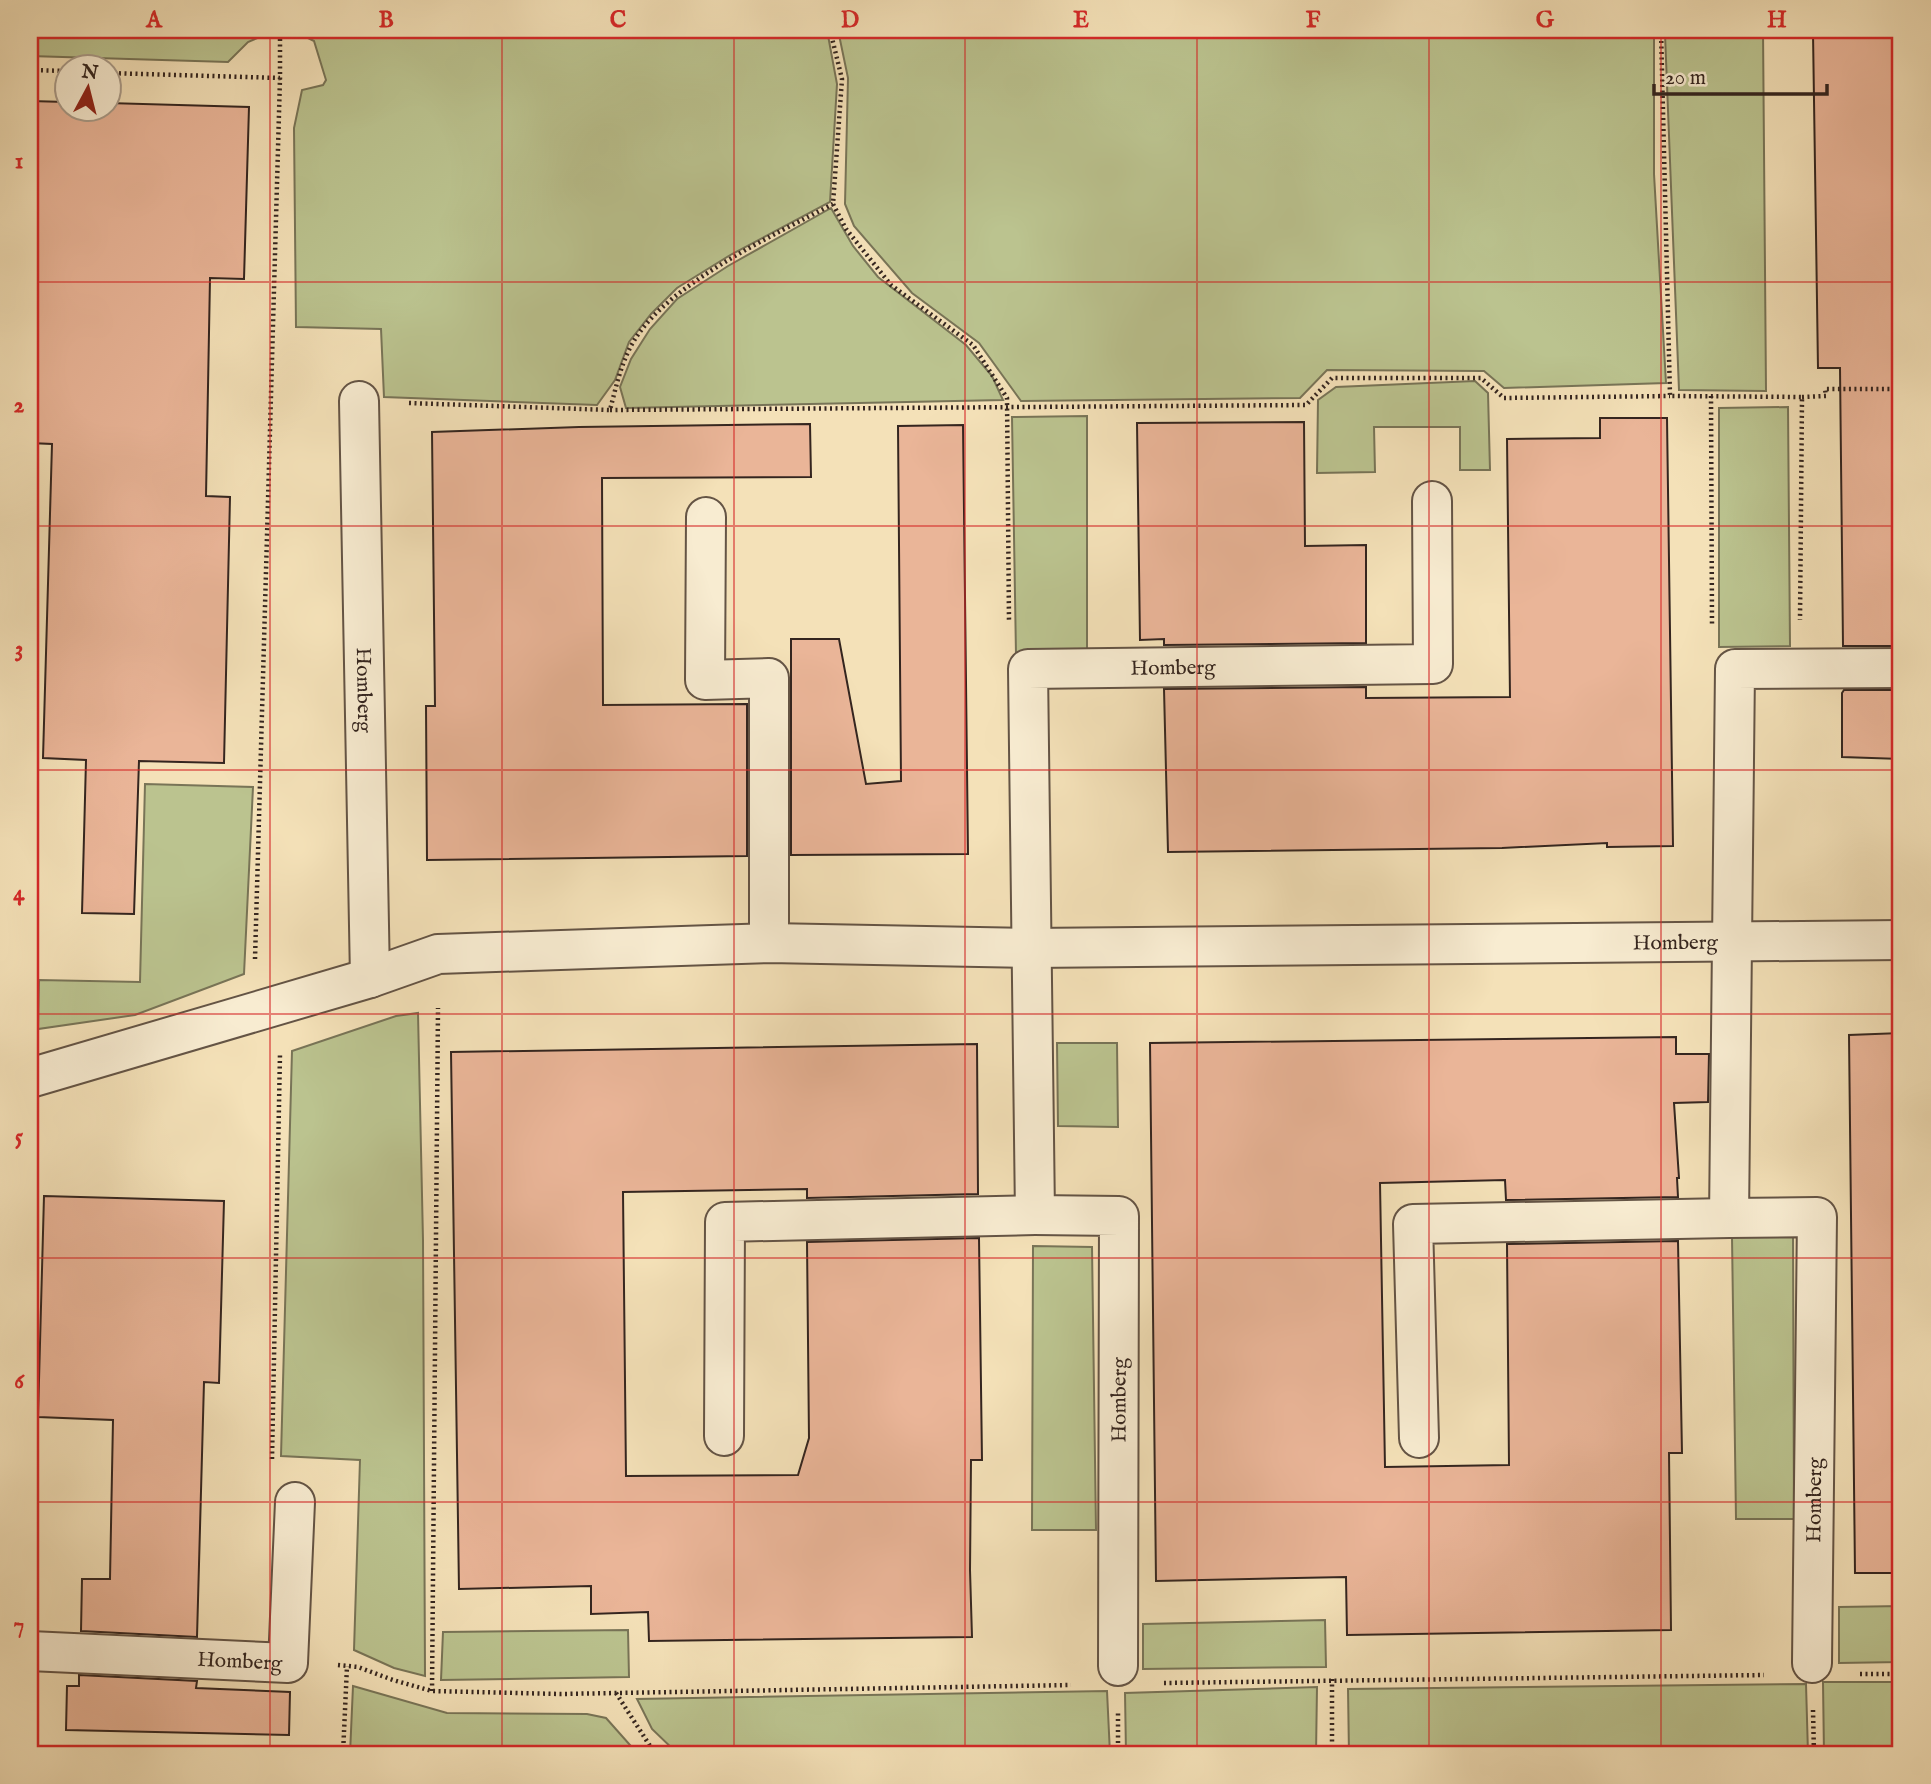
<svg xmlns="http://www.w3.org/2000/svg" width="1931" height="1784" viewBox="0 0 1931 1784" font-family="'IM FELL English',serif">
	<style>
		.green { fill: #bbc38f; stroke: #787457; stroke-width: 2 }
		.building { fill: #eab598; stroke: #34251f; stroke-width: 2 }
		.lines { fill: none; stroke-linecap: round; stroke-linejoin: round }
		.minor-casing { stroke: #645445; stroke-width: 42 }
		.path { stroke: #34251f; stroke-width: 4.5; stroke-dasharray: 2 3.5; stroke-linecap: butt }
		.minor { stroke: #f8ecd1; stroke-width: 38 }
		.grid { fill: none; stroke: #d62828; stroke-width: 2; stroke-opacity: 0.55 }
		.labels { text-anchor: middle; stroke-width: 5; stroke-linejoin: round; paint-order: stroke }
		.street-label { font-size: 21px; fill: #34251f; stroke: #f8ecd1 }
		.neatline { fill: none; stroke: #d62828; stroke-width: 2.5 }
		.grid-label { font-size: 23px; text-anchor: middle; font-weight: bold; fill: #d62828 }
	</style>
	<rect width="100%" height="100%" fill="#f4e1b8"/>
	<filter id="stains"><feTurbulence type="fractalNoise" baseFrequency=".00286" numOctaves="4"/><feColorMatrix values="0 0 0 0 .2 0 0 0 0 .09 0 0 0 0 .02 0 0 0 .5 -.17"/></filter>
	<radialGradient id="worn" r=".72"><stop offset=".6" stop-color="#630" stop-opacity="0"/><stop offset="1" stop-color="#630" stop-opacity=".3"/></radialGradient>
	<path class="green" d="M30 30H267V34L248 42 228 62 30 56Z
		M292 30H827L837 84 830 202 732 254 677 288 651 314 629 342 615 380 597 405 384 397 381 329 296 327 294 128 302 90 323 85 326 80 314 41Z
		M838 30H1654V174L1666 383 1504 388 1484 371 1327 370 1300 398 1021 401 979 343 912 293 854 226 845 204 848 78Z
		M1763 30 1766 391 1679 390 1665 34Z
		M831 208 853 246 878 277 966 345 992 376 1003 400 626 408 620 387 631 359 650 329 677 299 728 266Z
		M1475 381 1488 393 1490 470H1460V427H1374L1375 472 1317 473 1318 400 1336 387Z
		M1788 407 1790 646 1719 647V408Z
		M1087 416V655H1016L1012 417Z
		M145 784 253 787 244 974 135 1015 38 1029 39 980 140 982Z
		M418 1013 423 1240 425 1676 394 1668 354 1650 360 1460 281 1456 292 1051 396 1016Z
		M1057 1043H1117L1118 1127 1058 1126Z
		M1793 1234 1794 1519H1736L1732 1237Z
		M1033 1246 1092 1247 1096 1530H1032Z
		M1901 1606V1662L1839 1663V1607Z
		M1325 1620 1326 1667 1143 1669V1624Z
		M628 1630 629 1677 441 1680 443 1632Z
		M1823 1682H1901V1754H1824Z
		M1806 1684 1808 1754H1349L1348 1689Z
		M353 1686 447 1713 587 1714 606 1718 638 1754H350Z
		M1317 1687 1316 1754H1126L1125 1693Z
		M1107 1691 1110 1754H678L652 1729 637 1699Z"/>
	<path class="building" d="M1901 32V646H1843L1840 368H1818L1813 33Z
		M30 101 66 102V108H108V103L249 107 244 279 210 278 206 496 230 497 224 763 139 761 134 914 82 913 86 760 43 758 52 444 30 443Z
		M1600 418H1667L1673 846 1607 847V843L1502 848 1168 852 1164 689 1366 687V698L1510 697 1507 439 1600 438Z
		M1304 422 1305 546 1366 545V643L1164 645V639L1140 640 1137 423Z
		M810 424 811 477 602 478 603 705 747 704V856L427 860 426 706H435L432 432 579 427Z
		M963 425 968 854 791 855V639H839L866 784 901 781 898 426Z
		M1844 690H1901V759L1842 757V693Z
		M1901 1033V1573H1855L1849 1035Z
		M1676 1037V1054H1709L1708 1102 1674 1103 1679 1178H1677L1678 1197 1506 1200 1505 1180 1380 1183 1385 1467 1509 1465 1507 1244 1678 1241 1682 1453H1669L1671 1630 1347 1635 1346 1577 1156 1581 1150 1043Z
		M977 1044 978 1194 807 1198V1189L623 1192 626 1476 798 1475 809 1438 807 1242 979 1238 982 1460H971L970 1570 972 1637 649 1641 648 1612 591 1614V1586L459 1589 451 1052Z
		M44 1196 224 1201 219 1383 204 1382 197 1637 81 1631 82 1579H110L113 1420 38 1417Z
		M79 1675 197 1681 196 1688 290 1692 289 1735 66 1730 67 1686H79Z"/>
	<g class="lines">
		<g class="minor-casing">
			<g id="minor">
				<path id="s1" d="M359 401 370 978"/>
				<path d="M706 517 705 680 769 678V943"/>
				<path id="s2" d="M30 1078 370 978 438 954 769 943 1030 948 1901 940"/>
				<path d="M724 1436 725 1222 1035 1215"/>
				<path d="M1419 1438 1413 1224 1729 1218"/>
				<path id="s3" d="M30 1651 288 1663 295 1502"/>
				<path id="s4" d="M1812 1663 1817 1217 1729 1218 1735 669 1901 668"/>
				<path id="s5" d="M1118 1666 1119 1216 1035 1215 1028 669 1433 664 1432 501"/>
			</g>
		</g>
		<path class="path" d="M830 30 842 79 833 204 846 229 891 285 973 345 1007 398 1009 622
			M1661 30 1670 396 1802 397 1800 620
			M30 70 66 71
			M108 73 280 78V30
			M1711 396 1712 625
			M1802 397 1826 396 1825 389H1901
			M409 403 610 410C616 387 622 359 635 339 671 282 774 235 833 204
			M610 410 1306 405 1332 378H1481L1504 398 1670 396
			M255 959 280 78
			M272 1459 280 1054
			M338 1665 358 1667 393 1680 432 1691 560 1694 1071 1685
			M1860 1674H1901
			M1332 1679V1754
			M1164 1683 1764 1675
			M432 1691 438 1008
			M616 1693 652 1749 658 1754
			M1813 1710 1814 1754
			M343 1754 347 1666
			M1118 1754V1713"/>
		<use href="#minor" class="minor"/>
	</g>
	<path class="grid" d="M270 30V1754M502 30V1754M734 30V1754M965 30V1754M1197 30V1754M1429 30V1754M1661 30V1754M30 282H1901M30 526H1901M30 770H1901M30 1014H1901M30 1258H1901M30 1502H1901"/>
	<g class="labels">
		<g class="street-label">
			<text dy="7" stroke="none"><textPath href="#s5" startOffset="1225">Homberg</textPath></text>
			<text dy="7" stroke="none"><textPath href="#s1" startOffset="289">Homberg</textPath></text>
			<text dy="7" stroke="none"><textPath href="#s2" startOffset="1664">Homberg</textPath></text>
			<text dy="7" stroke="none"><textPath href="#s5" startOffset="266">Homberg</textPath></text>
			<text dy="7" stroke="none"><textPath href="#s4" startOffset="163">Homberg</textPath></text>
			<text dy="7" stroke="none"><textPath href="#s3" startOffset="210">Homberg</textPath></text>
		</g>
	</g>
	<rect width="1931" height="1784" fill="none" stroke="#f4e1b8" stroke-width="77"/>
	<g transform="translate(88 88) rotate(7)"><circle r="33" fill="#f8ecd1" stroke="#aa9c8a" stroke-width="2"/>
	<path d="M0-5L12 26L0 18L-12 26Z" fill="#8f2418"/>
	<text y="-10" font-size="19" font-weight="bold" text-anchor="middle" fill="#34251f">N</text>
	</g>
	<path d="M1654 84v10h173v-10" fill="none" stroke="#34251f" stroke-width="3.5"/>
	<text x="1665" y="84" font-size="21" fill="#34251f" stroke="#f8ecd1" stroke-width="5" paint-order="stroke">20 m</text>
	<rect x="38" y="38" width="1854" height="1708" class="neatline"/>
	<g class="grid-label">
		<text x="154" y="27">A</text>
		<text x="386" y="27">B</text>
		<text x="618" y="27">C</text>
		<text x="850" y="27">D</text>
		<text x="1081" y="27">E</text>
		<text x="1313" y="27">F</text>
		<text x="1545" y="27">G</text>
		<text x="1777" y="27">H</text>
		<text x="19" y="168">1</text>
		<text x="19" y="412">2</text>
		<text x="19" y="656">3</text>
		<text x="19" y="900">4</text>
		<text x="19" y="1144">5</text>
		<text x="19" y="1388">6</text>
		<text x="19" y="1632">7</text>
	</g>
	<rect width="100%" height="100%" filter="url(#stains)"/>
	<rect width="100%" height="100%" fill="url(#worn)"/>
</svg>
